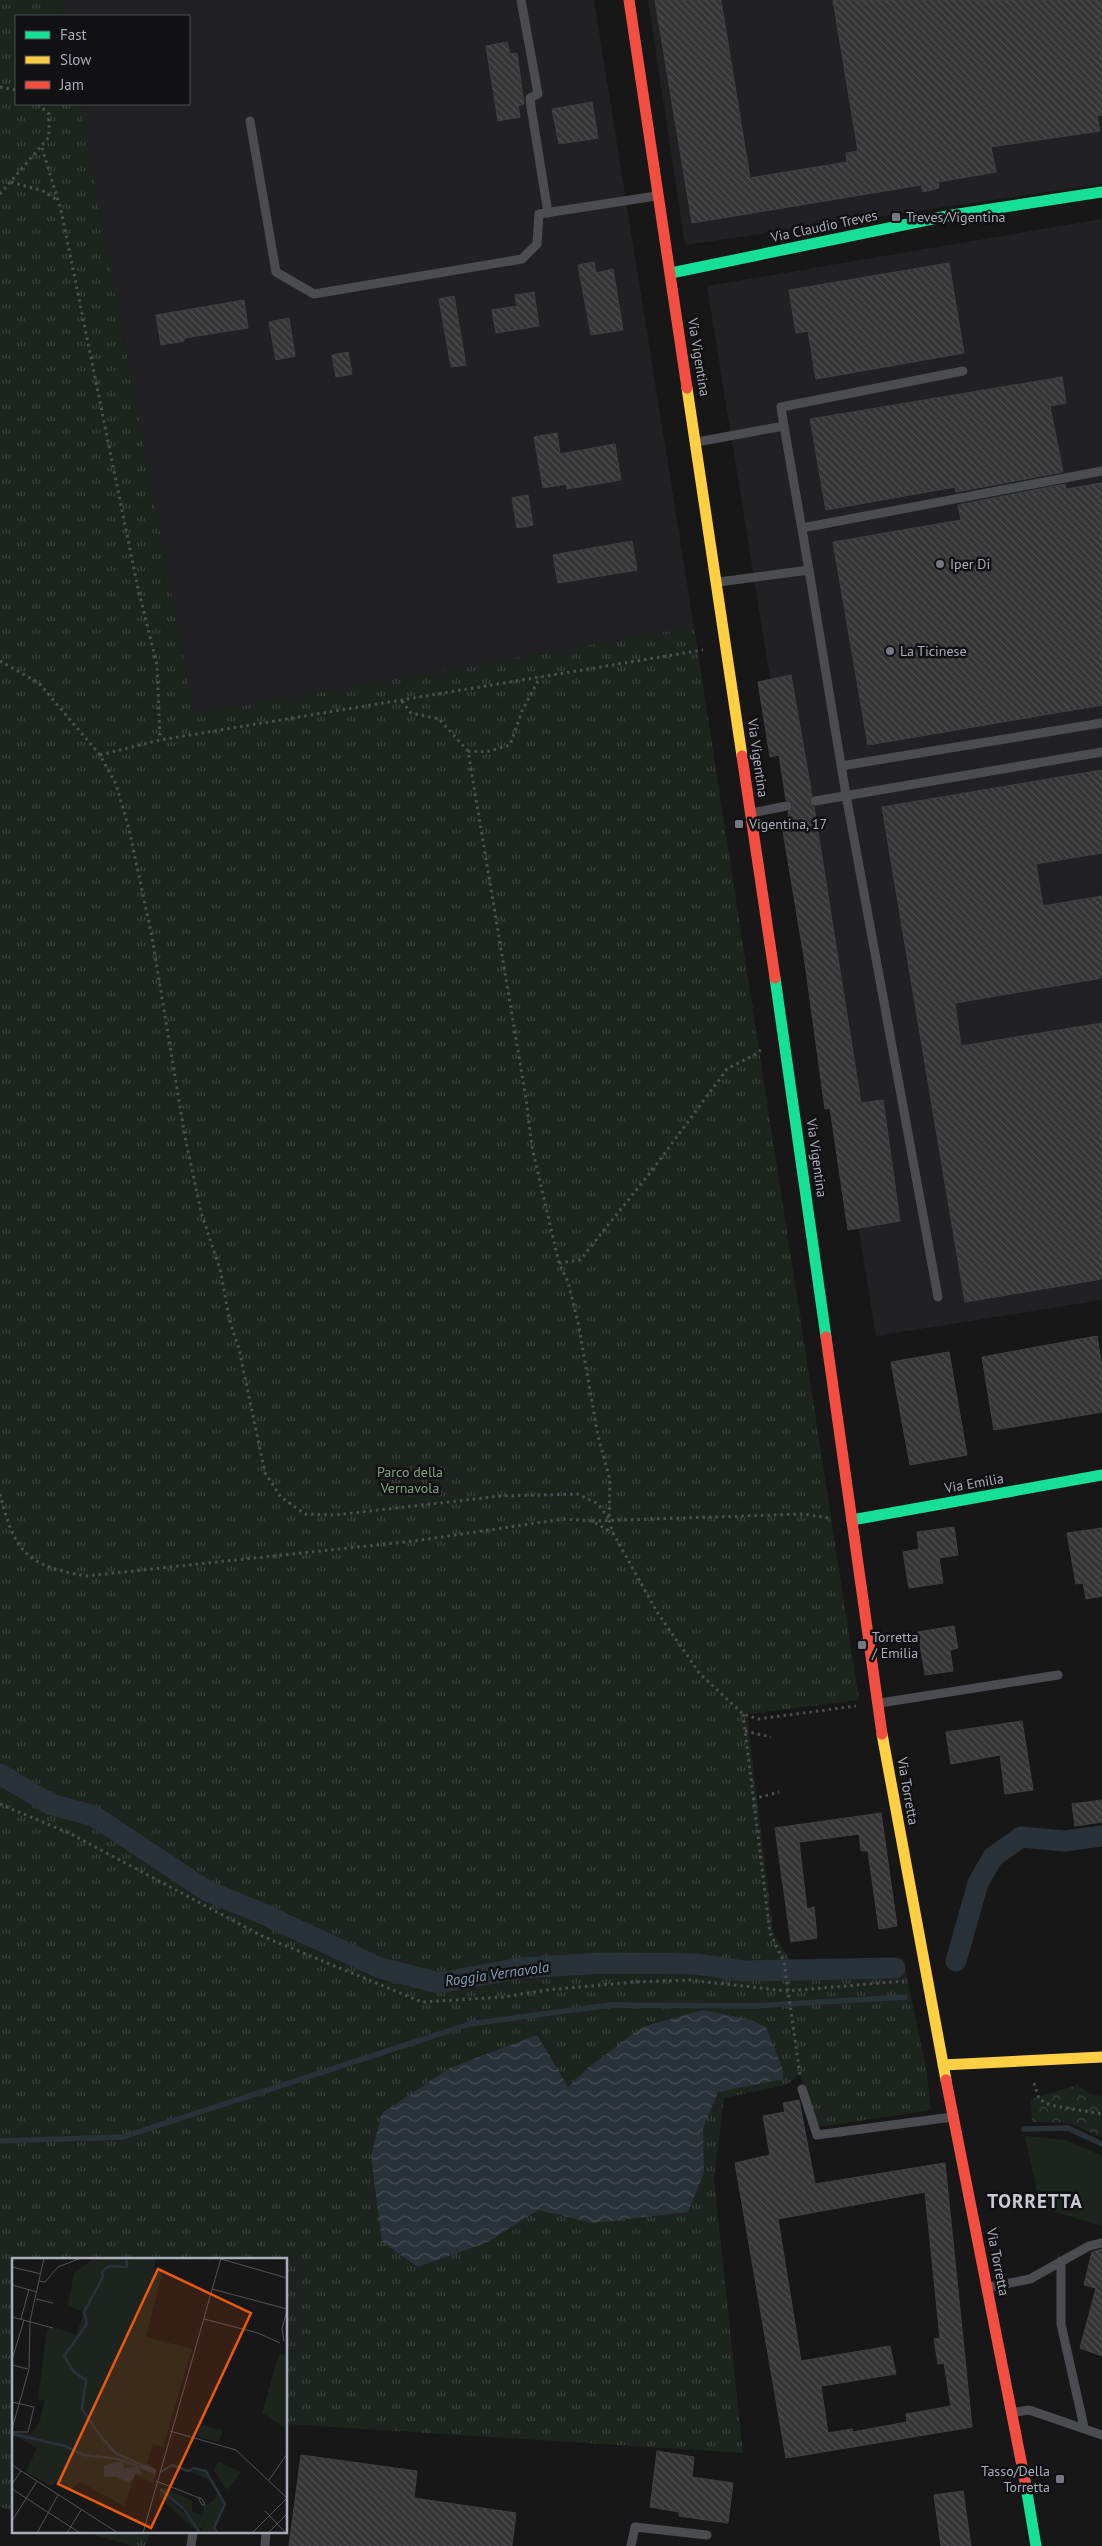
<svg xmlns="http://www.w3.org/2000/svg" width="1102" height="2546" viewBox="0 0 1102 2546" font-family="'PT Sans',sans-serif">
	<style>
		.built { fill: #212123 }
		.grass { fill: #1d241e }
		.forest { fill: url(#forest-crowns) }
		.park { fill: url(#park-tufts) }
		.water { fill: url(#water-waves) }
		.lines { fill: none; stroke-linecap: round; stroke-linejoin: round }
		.stream { stroke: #2a3239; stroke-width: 5.5 }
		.canal { stroke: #2a3239; stroke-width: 21 }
		.building { fill: url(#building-back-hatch); stroke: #3f4043; fill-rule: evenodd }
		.path { stroke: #4d4e52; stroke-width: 3; stroke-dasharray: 2.5 4; stroke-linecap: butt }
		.lane { stroke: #4b4c50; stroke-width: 9 }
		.fast { stroke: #16e098; stroke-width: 11 }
		.slow { stroke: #ffcf43; stroke-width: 11 }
		.jam { stroke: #f24e42; stroke-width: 11 }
		.poi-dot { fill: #757880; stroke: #111113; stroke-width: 2 }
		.labels { text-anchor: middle; stroke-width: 5; stroke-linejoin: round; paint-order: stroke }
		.poi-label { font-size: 14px; fill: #a8adb8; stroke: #111113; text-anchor: start }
		.street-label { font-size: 14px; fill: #a8adb8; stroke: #111113 }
		.park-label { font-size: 14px; fill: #7fa381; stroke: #111113 }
		.water-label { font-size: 15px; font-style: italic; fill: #7f9bb3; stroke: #111113 }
		.district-label { font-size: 19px; font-weight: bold; letter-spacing: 1px; fill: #c9ccd4; stroke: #111113 }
		.inset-river { fill: none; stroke: #2a3239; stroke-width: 2.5 }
		.inset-road { fill: none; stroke: #515357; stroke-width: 1 }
		.view { fill: #e8590c; fill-opacity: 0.15; stroke: #e8590c; stroke-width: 2.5 }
		.inset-edge { fill: none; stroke: #a8adb8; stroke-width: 2.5 }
	</style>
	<defs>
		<pattern id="forest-crowns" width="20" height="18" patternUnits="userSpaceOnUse" patternTransform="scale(1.25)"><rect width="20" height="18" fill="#1d241e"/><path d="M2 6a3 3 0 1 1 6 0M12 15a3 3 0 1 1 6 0" fill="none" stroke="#3b413d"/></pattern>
		<pattern id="park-tufts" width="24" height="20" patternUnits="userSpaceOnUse" patternTransform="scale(1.25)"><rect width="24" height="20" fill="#1d241e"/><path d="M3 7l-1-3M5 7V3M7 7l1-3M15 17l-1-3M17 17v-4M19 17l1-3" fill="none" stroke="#3b413d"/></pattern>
		<pattern id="water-waves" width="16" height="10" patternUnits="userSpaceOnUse" patternTransform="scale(1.25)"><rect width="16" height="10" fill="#2a3239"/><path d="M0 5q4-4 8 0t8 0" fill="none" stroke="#464d54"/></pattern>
		<pattern id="building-back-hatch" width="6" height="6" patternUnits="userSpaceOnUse" patternTransform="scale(1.25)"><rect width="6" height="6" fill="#353536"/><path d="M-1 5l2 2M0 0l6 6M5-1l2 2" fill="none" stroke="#4f5051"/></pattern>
	</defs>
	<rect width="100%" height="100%" fill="#171717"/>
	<path class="built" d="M61 0H594L694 627 194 714 80 104H189V16H64Z
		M648 0H1102V184L685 245Z
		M1102 219V1300L876 1336 707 286Z"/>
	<path class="grass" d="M1025 2136 1066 2140 1102 2156V2226L1051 2211 1041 2210Z"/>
	<path class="forest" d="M1078 2085 1089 2094 1102 2096V2138L1069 2123 1032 2122 1031 2099Z"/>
	<path class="park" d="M0 0H61L64 16H16V104H80L194 714 694 627 859 1700 747 1714 773 1932 791 1962 903 1959 926 2068 931 2110 817 2127 800 2074 786 2085 724 2098 714 2179 743 2453 286 2424V2260H14V2511L0 2507Z
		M86 2532H151L145 2546H132Z"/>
	<path class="water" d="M703 2010 748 2019 766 2027 783 2070V2079L718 2092 703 2128 704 2172 688 2212 593 2223 538 2210 488 2242 418 2267 382 2242 371 2156 382 2113 450 2068 537 2035 568 2087 588 2068 642 2027Z"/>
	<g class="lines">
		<path class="stream" d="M1024 2129 1068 2128 1102 2144
			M0 2141 123 2137 470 2024 610 2005 755 2006 905 1997"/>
		<path class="canal" d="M0 1774 50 1804 94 1816 207 1891 261 1913 380 1968 439 1983 521 1968 603 1963 697 1964 743 1971 895 1968
			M956 1961 978 1883 993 1857 1021 1837 1065 1841 1102 1836"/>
	</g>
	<path class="building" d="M655 0H721L750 178 847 162 846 153 858 151 833 0H1102V115L1097 116 1100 131 991 147 996 172 938 182 939 188 923 192 921 185 692 223Z
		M507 42 510 54 517 53 524 104 518 106 520 117 498 121 486 46Z
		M592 102 598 138 559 144 552 109Z
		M594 262 596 273 613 269 623 330 591 335 578 265Z
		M949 263 964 353 816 379 808 331 796 333 789 290Z
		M534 292 539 326 496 333 492 310 517 306 515 295Z
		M454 296 466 365 451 367 439 299Z
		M244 300 248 328 184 338V341L161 345 156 315Z
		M289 318 295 356 276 360 269 322Z
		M348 352 352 374 336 377 332 355Z
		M1062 377 1066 403 1050 406 1063 472 956 492 955 487 826 510 810 419Z
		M557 433 560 454 615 444 621 480 567 489 566 484 543 488 534 437Z
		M1102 483V705L868 745 833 542 961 520 958 505 1065 484 1066 489Z
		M528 495 533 525 517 528 512 498Z
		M632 541 637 570 558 583 553 555Z
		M791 675 812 796 809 802 814 807 861 1103 883 1100 900 1221 848 1230 830 1108 825 1109 805 963 783 831 791 829 788 812 793 805 786 800 779 755 770 757 758 682Z
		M1102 770V853L1036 864 1043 906 1102 896V978L955 1003 961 1046 1102 1023V1279L965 1302 882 807Z
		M1097 1336 1102 1367V1412L994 1430 982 1357Z
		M949 1352 967 1455 910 1465 891 1362Z
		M954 1527 958 1555 939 1558 943 1583 909 1588 903 1552 919 1549 917 1532Z
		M1102 1528V1596L1086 1599 1083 1583 1076 1584 1067 1533Z
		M954 1626 958 1648 950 1650 953 1671 925 1675 918 1632Z
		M1022 1721 1033 1790 1005 1794 1000 1755 951 1764 946 1732Z
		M1102 1800V1822L1075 1826 1072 1804Z
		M881 1813 897 1926 879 1929 868 1851H861L859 1834 799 1842 807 1909 814 1907 817 1938 791 1942 775 1828Z
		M799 2100 815 2184 945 2163 972 2427 786 2458 735 2163 770 2155 763 2116 785 2112 783 2103ZM925 2192 940 2338 934 2339 938 2364 944 2363 951 2406 906 2414 907 2422 853 2432 852 2429 828 2433 821 2386 896 2374 890 2346 801 2361 778 2219Z
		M1102 2249V2356L1080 2348 1096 2288 1084 2285 1092 2252Z
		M657 2451 694 2457 692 2477 733 2483 728 2523 679 2516V2512L650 2507Z
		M301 2455 417 2471 414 2498 516 2513 512 2546H289Z
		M963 2491 971 2546H941L934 2495Z"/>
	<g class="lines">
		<path class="path" d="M0 87 16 90
			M42 148 61 210 137 584 157 665 160 739
			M11 182 43 191 57 200
			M0 194 49 137V114L38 104
			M0 661 39 683 100 755 116 784 129 829 152 937 185 1137 201 1212 220 1269 230 1322 239 1349 265 1473 281 1497 305 1514 336 1515 500 1496 578 1494 598 1504 609 1519
			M402 701 411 713 439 719 468 751 526 1099 532 1147 559 1263 568 1282 578 1322 598 1436 610 1480 609 1520 613 1533 657 1612 700 1674 743 1714 758 1719 856 1706
			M468 751 486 752 510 745 522 711 540 677
			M100 755 160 740 703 650
			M559 1263 580 1260 650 1173 727 1069 758 1053 762 1048
			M0 1494C15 1553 26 1565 86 1576L414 1541 564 1519 592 1521 613 1533
			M592 1521 804 1514 828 1518
			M743 1714 770 1933 784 1962 800 2075
			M745 1731 771 1737
			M753 1799 779 1792
			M0 1804 71 1834 262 1936 422 2002 503 1997 547 1990 634 1982 689 1980 787 1991 904 1981
			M1034 2083 1039 2099 1050 2105 1102 2114"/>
		<path class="lane" d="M521 0 538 94 530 98 531 107 548 213
			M250 121 276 272 314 294 522 259 537 244 539 214 656 196
			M784 426 781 407 963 371
			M697 442 784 426 809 570
			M802 528 1102 471
			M719 582 809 570 846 795 938 1297
			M841 766 1102 723
			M815 801 1102 752
			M751 813 787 806
			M880 1703 1058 1675
			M802 2089 817 2135 952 2117
			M1061 2261V2324L1084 2427
			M990 2287 1030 2279 1089 2246 1102 2243
			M1016 2412 1029 2410 1102 2435
			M191 2546 193 2532
			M265 2546 266 2532
			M631 2546 635 2527 707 2535"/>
		<path class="fast" d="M671 273 952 215 1102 192
			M775 978 826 1337
			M852 1520 1102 1475
			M1025 2481 1036 2546"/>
		<path class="slow" d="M687 388 742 756
			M882 1734 946 2080
			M943 2065 1102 2057"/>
		<path class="jam" d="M629 0 687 388
			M742 756 775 978
			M826 1337 882 1734
			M946 2080 1025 2481"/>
	</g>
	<g class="poi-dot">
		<rect x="891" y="212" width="10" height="10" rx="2.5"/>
		<circle cx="940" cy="564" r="5"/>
		<circle cx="890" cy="651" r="5"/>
		<rect x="734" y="819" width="10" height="10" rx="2.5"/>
		<rect x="857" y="1640" width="10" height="10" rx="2.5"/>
		<rect x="1055" y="2474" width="10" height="10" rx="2.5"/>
	</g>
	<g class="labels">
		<g class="poi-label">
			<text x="906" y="222">Treves/Vigentina</text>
			<text x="950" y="569">Iper Di</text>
			<text x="900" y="656">La Ticinese</text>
			<text x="749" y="829">Vigentina, 17</text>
			<text x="872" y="1642">Torretta<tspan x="872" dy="16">/ Emilia</tspan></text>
			<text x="1050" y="2476" text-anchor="end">Tasso/Della<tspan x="1050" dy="16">Torretta</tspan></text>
		</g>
		<g class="street-label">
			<text transform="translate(824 226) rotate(-12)" y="5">Via Claudio Treves</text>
			<text transform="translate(699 357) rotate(81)" y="5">Via Vigentina</text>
			<text transform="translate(758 758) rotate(82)" y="5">Via Vigentina</text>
			<text transform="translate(817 1158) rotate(82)" y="5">Via Vigentina</text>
			<text transform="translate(974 1483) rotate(-10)" y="5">Via Emilia</text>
			<text transform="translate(908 1791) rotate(80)" y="5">Via Torretta</text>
			<text transform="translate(998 2262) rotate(79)" y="5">Via Torretta</text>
		</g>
		<g class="park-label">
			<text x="410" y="1477">Parco della<tspan x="410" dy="16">Vernavola</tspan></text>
		</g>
		<g class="water-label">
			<text transform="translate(497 1974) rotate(-8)" y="5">Roggia Vernavola</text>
		</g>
		<g class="district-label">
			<text x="1035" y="2208">TORRETTA</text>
		</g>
	</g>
	<g transform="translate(12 2258)">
		<rect width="275" height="275" fill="#171717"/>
		<path d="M267 96 275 98V171L250 155ZM206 204 229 214 215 232 202 213ZM148 232 176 259 187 275 147 239Z" fill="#1d241e"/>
		<path d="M188 167 211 172 207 184 185 179ZM183 211 194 213 212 246 202 270 195 261 190 270H186L173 250 149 231 155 230 180 243V254L191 258 192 249 203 241 205 234 197 222 177 213Z" fill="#1d241e"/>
		<path d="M82 0H144L142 10 151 12 134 79 180 91 151 189 141 186 135 205 145 212 141 226 124 217 112 248 68 224 58 232 47 223 39 228 14 214 25 190 1 177V174L19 176 27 165 33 143 26 141 35 71 41 69 64 77 71 58 70 53 56 48 62 15Z" fill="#1d241e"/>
		<path d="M195 261 201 264 206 275H188Z" fill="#1d241e"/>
		<path d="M102 204H111L112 210 126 209 130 217 124 216 117 225 104 219H92V208Z" fill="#2a3239"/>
		<path class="inset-river" d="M114 0 115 9 98 8 90 13 91 19 72 54 75 66 52 98 62 114 74 122 70 151 89 179 105 196 144 213M1 176 53 188 72 197 106 201 144 215M149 214 160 207 176 213 182 210 194 213 213 246 202 270 206 275M148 231 172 251 188 275"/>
		<path class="inset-road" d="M209 1 275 20M0 9 29 16M27 23 33 24 46 9 69 0M0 27 25 34M200 31 275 51M24 41 41 45M0 59 41 70M9 61 17 31M192 61 246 75 268 85M272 83 270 71 275 52M0 102 12 62M0 107 16 111M0 144 22 149 16 174H0M0 171 17 111 18 63 32 0M158 173 224 192 275 240M0 207 106 275M257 222 275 196M144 223 190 241 193 247H190L186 239M0 226 9 213M0 231 68 275M253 253 274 275M0 263 25 223M25 275 46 237M55 275 69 252M131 275 209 0M240 275 275 240M256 275 275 256"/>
		<path class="view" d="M146 11 239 55 139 270 46 226Z"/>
		<rect width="275" height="275" class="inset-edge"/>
	</g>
	<rect x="15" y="15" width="175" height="90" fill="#111113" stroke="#4d4f55"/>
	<rect x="25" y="31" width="25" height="8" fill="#16e098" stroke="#4d4f55"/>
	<text x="60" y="40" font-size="15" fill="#a8adb8">Fast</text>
	<rect x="25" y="56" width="25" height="8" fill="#ffcf43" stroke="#4d4f55"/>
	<text x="60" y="65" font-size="15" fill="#a8adb8">Slow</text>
	<rect x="25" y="81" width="25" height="8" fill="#f24e42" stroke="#4d4f55"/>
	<text x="60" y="90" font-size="15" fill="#a8adb8">Jam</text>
</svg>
